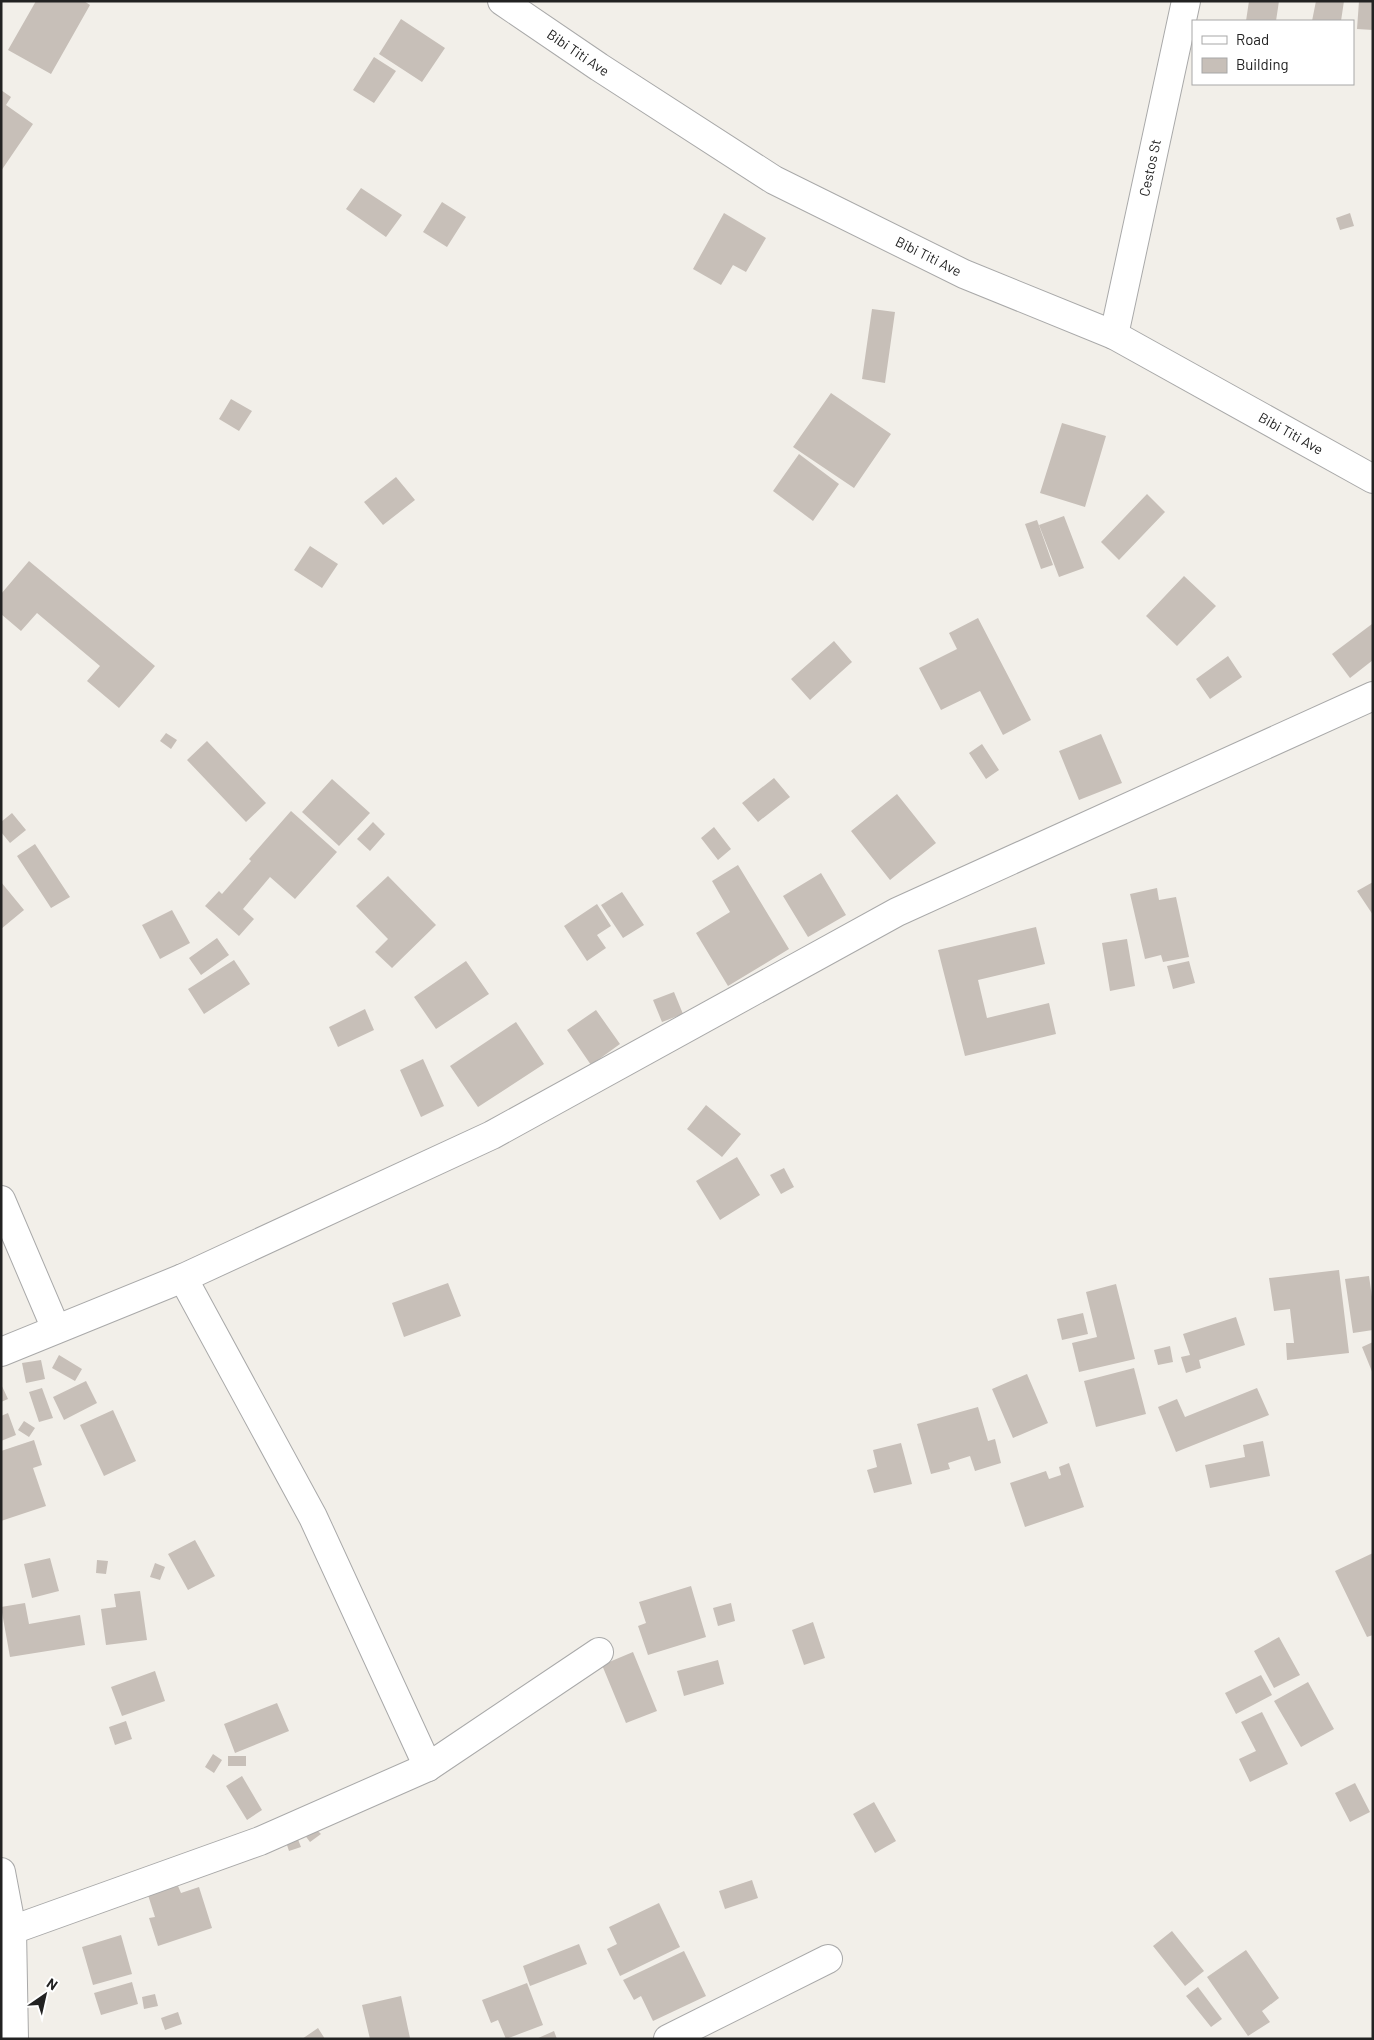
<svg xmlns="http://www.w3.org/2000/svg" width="1374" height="2040" viewBox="0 0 1374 2040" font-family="Barlow,sans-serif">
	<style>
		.building { fill: #c7bfb8 }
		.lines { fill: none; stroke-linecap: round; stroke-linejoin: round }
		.street-casing { stroke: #a9a9a9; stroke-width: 30 }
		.street { stroke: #fff; stroke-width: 28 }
		.labels { text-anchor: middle; stroke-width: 5; stroke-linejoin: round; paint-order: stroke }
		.street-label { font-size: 14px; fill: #222; stroke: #fff }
	</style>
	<rect width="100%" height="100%" fill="#f2efe9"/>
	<path class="building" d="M36 1H84L90 5 51 74 8 50Z
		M1249 1H1279L1276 21H1246Z
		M1316 1H1344L1341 21H1312Z
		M1359 1H1373V30L1357 29Z
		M401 19 445 48 422 82 379 54Z
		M374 57 396 71 374 103 353 90Z
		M1 90 11 97 6 105 33 124 1 171Z
		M361 188 402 215 386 237 346 209Z
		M442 202 466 217 447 247 423 232Z
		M724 213 766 238 746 272 733 265 721 285 693 269Z
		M1350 213 1354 226 1340 230 1336 218Z
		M872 309 895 312 885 383 862 379Z
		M831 393 891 434 854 488 793 447Z
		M231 399 252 411 239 431 219 419Z
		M1062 423 1106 436 1085 507 1040 493Z
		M799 454 839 484 813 521 773 491Z
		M396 477 415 500 383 525 364 502Z
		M1147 494 1165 512 1119 560 1101 542Z
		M1064 516 1084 568 1059 577 1039 525Z
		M1037 520 1053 565 1041 569 1025 524Z
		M310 546 338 564 322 588 294 570Z
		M29 561 155 666 119 708 87 681 100 666 37 613 21 631 1 614V594Z
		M1184 576 1216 606 1177 646 1146 616Z
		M978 618 1031 720 1003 735 980 691 941 710 919 668 957 649 949 633Z
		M1372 624 1373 660 1350 678 1332 654Z
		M834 641 852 662 810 700 791 679Z
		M1228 656 1242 677 1210 699 1196 679Z
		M166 733 177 740 171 749 160 741Z
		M1101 734 1122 783 1079 800 1059 751Z
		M207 741 266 803 246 822 187 760Z
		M982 744 999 770 986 779 969 753Z
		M774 778 790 797 758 822 742 803Z
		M332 779 370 813 339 846 302 812Z
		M897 794 936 843 890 880 851 831Z
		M291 811 337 852 295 899 270 877 243 909 254 919 239 936 205 906 219 891 222 894 251 861 249 859Z
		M12 813 26 830 10 843 1 832V822Z
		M373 822 385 834 370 851 357 839Z
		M714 827 731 849 718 860 701 838Z
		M35 844 70 897 51 908 17 856Z
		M738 865 789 949 728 986 696 933 730 912 712 881Z
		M821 873 846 915 808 937 783 896Z
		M388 876 436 925 392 968 375 952 388 939 356 906Z
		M1 882 24 910 1 929Z
		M1373 882V915L1357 891Z
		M1157 888 1159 900 1176 897 1189 957 1163 962 1161 955 1145 959 1130 894Z
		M622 892 644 925 623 938 601 905Z
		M597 904 611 926 597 935 606 948 587 961 564 926Z
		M172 910 190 943 160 959 142 925Z
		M1036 927 1045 964 978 980 987 1018 1049 1003 1056 1034 965 1056 938 950Z
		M217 938 229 955 201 975 189 958Z
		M1127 939 1135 986 1110 991 1102 943Z
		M234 960 250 984 204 1014 188 989Z
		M466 961 489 994 436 1029 414 997Z
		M1189 961 1195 983 1173 989 1167 966Z
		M674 992 683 1014 662 1022 653 1000Z
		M365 1009 374 1030 338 1047 329 1027Z
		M596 1010 620 1044 591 1065 567 1030Z
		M516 1022 544 1064 478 1107 450 1066Z
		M423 1059 444 1106 421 1117 400 1070Z
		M706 1105 741 1134 722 1157 687 1129Z
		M737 1157 760 1195 720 1220 696 1181Z
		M784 1168 794 1187 781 1194 770 1175Z
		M1339 1270 1349 1353 1287 1360 1286 1343H1294L1290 1309 1274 1311 1269 1278Z
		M1369 1276 1373 1304V1330L1353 1333 1345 1279Z
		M448 1283 461 1316 404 1337 392 1303Z
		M1116 1284 1135 1359 1079 1372 1072 1343 1097 1337 1086 1292Z
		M1083 1313 1088 1334 1062 1340 1057 1319Z
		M1236 1317 1245 1345 1199 1360 1201 1368 1186 1373 1181 1357 1190 1355 1183 1334Z
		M1373 1342V1374L1362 1347Z
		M1170 1346 1173 1362 1158 1365 1154 1350Z
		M59 1355 82 1369 75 1381 52 1368Z
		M41 1360 45 1379 26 1383 22 1363Z
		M1134 1368 1146 1414 1096 1427 1084 1381Z
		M1027 1374 1048 1423 1013 1438 992 1389Z
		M86 1381 97 1403 64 1420 53 1397Z
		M1 1384 8 1399 1 1402Z
		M42 1388 53 1418 39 1422 29 1392Z
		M1257 1388 1269 1415 1176 1452 1158 1407 1177 1399 1185 1417Z
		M978 1407 988 1441 995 1439 1001 1463 975 1471 970 1456 948 1463 950 1469 931 1474 917 1424Z
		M113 1410 136 1461 104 1476 80 1425Z
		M8 1413 16 1435 1 1441V1416Z
		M24 1421 35 1428 29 1437 18 1430Z
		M34 1440 42 1465 33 1468 46 1506 1 1521V1451Z
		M1263 1441 1270 1476 1210 1488 1205 1465 1245 1457 1243 1445Z
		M901 1443 912 1484 874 1493 867 1470 877 1467 873 1450Z
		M1069 1463 1084 1507 1025 1527 1010 1483 1046 1471 1049 1479 1061 1475 1059 1467Z
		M195 1540 215 1576 188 1590 168 1554Z
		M1373 1553V1635L1367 1637 1335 1571Z
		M50 1558 59 1591 32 1598 24 1564Z
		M97 1560 108 1561 106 1574 96 1573Z
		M155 1563 165 1567 160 1580 150 1577Z
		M691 1586 706 1637 648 1655 638 1626 646 1623 639 1602Z
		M140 1591 147 1640 106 1645 101 1609 116 1607 114 1594Z
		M25 1603 29 1624 80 1615 85 1645 10 1657 1 1607Z
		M731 1603 735 1621 718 1626 713 1608Z
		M813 1622 825 1658 804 1665 792 1630Z
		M1279 1637 1300 1675 1274 1688 1254 1651Z
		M633 1652 657 1711 626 1723 602 1665Z
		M718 1660 724 1684 684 1696 677 1671Z
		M155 1671 165 1701 122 1716 111 1687Z
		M1261 1675 1272 1695 1236 1714 1225 1693Z
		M1308 1682 1334 1729 1301 1747 1274 1701Z
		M277 1703 289 1731 235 1753 224 1724Z
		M1262 1712 1288 1764 1250 1782 1239 1759 1256 1751 1241 1722Z
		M126 1721 132 1739 115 1745 109 1727Z
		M213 1754 222 1760 214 1773 205 1767Z
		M228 1756H246V1766H228Z
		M242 1776 262 1810 247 1820 226 1786Z
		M1355 1783 1370 1812 1350 1822 1335 1793Z
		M874 1802 896 1841 875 1853 853 1814Z
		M314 1827 321 1834 310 1842 304 1834Z
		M297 1837 301 1847 289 1851 286 1842Z
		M752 1880 758 1898 725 1909 719 1891Z
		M178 1886 181 1893 199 1887 212 1928 158 1946 149 1918 155 1917 148 1895Z
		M659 1903 680 1947 620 1976 607 1949 617 1944 609 1927Z
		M1172 1931 1204 1971 1185 1986 1153 1946Z
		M121 1935 132 1974 93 1985 82 1947Z
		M579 1944 587 1964 530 1986 523 1966Z
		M1246 1950 1279 1998 1262 2011 1270 2022 1248 2036 1207 1977Z
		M684 1951 706 1996 653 2021 641 1996 634 2000 623 1980Z
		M132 1982 138 2004 101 2015 94 1993Z
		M527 1983 543 2025 506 2039 498 2020 491 2023 482 2000Z
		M1198 1987 1222 2019 1211 2027 1186 1996Z
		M155 1994 158 2006 144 2009 142 1997Z
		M401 1996 410 2038 370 2039 362 2005Z
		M178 2012 182 2024 165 2030 161 2018Z
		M318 2028 325 2039H302Z
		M554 2031 557 2039H536Z"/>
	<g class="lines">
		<g class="street-casing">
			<g id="street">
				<path id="s1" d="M502 1 599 67 774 180 964 274 1114 335 1373 479"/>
				<path id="s2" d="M1114 335 1186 1"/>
				<path d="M1 1200 56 1329"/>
				<path d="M183 1278 313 1517 428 1767"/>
				<path d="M1 1352 183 1278 492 1135 897 912 1373 696"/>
				<path d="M1 1872 12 1930 14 2039"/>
				<path d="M12 1930 260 1841 428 1767 599 1652"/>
				<path d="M668 2039 828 1959"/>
			</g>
		</g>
		<use href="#street" class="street"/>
	</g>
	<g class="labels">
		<g class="street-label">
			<text dy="5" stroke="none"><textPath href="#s1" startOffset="92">Bibi Titi Ave</textPath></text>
			<text dy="5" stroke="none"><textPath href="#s2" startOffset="171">Cestos St</textPath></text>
			<text dy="5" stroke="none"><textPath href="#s1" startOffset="498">Bibi Titi Ave</textPath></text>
			<text dy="5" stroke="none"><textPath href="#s1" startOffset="902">Bibi Titi Ave</textPath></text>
		</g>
	</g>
	<rect width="1374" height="2040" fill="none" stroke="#222222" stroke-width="5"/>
	<rect x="1192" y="20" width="162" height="65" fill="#ffffff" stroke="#a7a7a7"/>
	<rect x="1202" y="36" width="25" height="8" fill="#ffffff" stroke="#a7a7a7"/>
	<text x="1236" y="45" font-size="15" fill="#222222">Road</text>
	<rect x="1202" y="58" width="25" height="15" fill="#c7bfb8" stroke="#a7a7a7"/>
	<text x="1236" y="70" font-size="15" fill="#222222">Building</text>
	<g transform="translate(45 1995) rotate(34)" stroke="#ffffff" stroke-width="4" paint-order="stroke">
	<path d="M0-4L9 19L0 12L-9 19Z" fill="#222222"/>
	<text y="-8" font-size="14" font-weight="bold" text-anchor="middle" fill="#222222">N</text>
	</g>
</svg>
